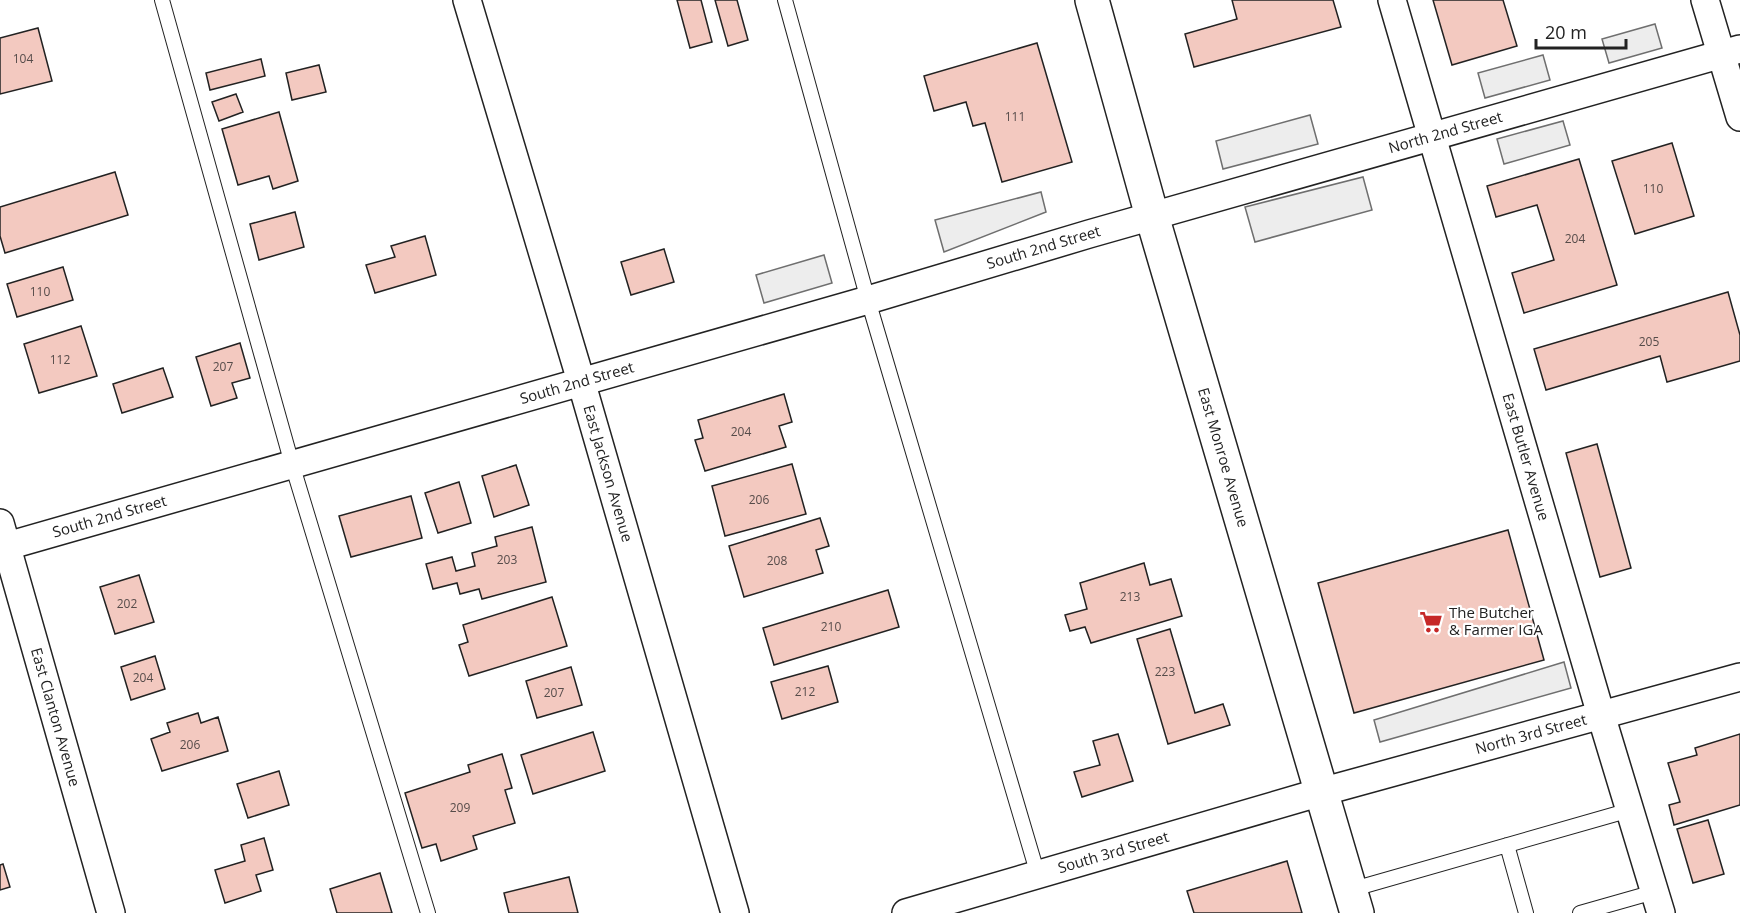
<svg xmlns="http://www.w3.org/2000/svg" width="1740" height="913" viewBox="0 0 1740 913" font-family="'Open Sans',sans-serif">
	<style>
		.parking { fill: #ededed; stroke: #6f6f6f; stroke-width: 1.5 }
		.building { fill: #f3c9c0; stroke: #222; stroke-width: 1.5 }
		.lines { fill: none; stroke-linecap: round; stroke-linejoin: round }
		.service-casing { stroke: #222; stroke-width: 16 }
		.minor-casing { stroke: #222; stroke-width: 30 }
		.primary-casing { stroke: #222; stroke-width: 36 }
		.service { stroke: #fff; stroke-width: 14 }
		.minor { stroke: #fff; stroke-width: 27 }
		.primary { stroke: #fff; stroke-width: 33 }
		.labels { text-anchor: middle; stroke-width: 4.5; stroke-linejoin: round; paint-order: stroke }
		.number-label { font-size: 12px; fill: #564c4a }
		.street-label { font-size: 15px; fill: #222; stroke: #fff }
		.poi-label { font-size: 15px; fill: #222; stroke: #fff; text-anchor: start }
	</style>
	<rect width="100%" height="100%" fill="#fff"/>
	<path class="parking" d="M1655 24 1662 48 1609 63 1602 39Z
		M1543 55 1550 80 1485 98 1478 73Z
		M1310 115 1318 144 1223 169 1216 141Z
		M1563 121 1570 145 1504 164 1497 139Z
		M1363 177 1372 210 1255 242 1245 207Z
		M1041 192 1046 212 944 252 935 220Z
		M824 255 832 283 764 303 756 275Z
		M1564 662 1571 688 1380 742 1374 720Z"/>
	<path class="building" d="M677 0H701L712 42 690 48Z
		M715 0H737L748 40 728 46Z
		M1232 0H1333L1341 27 1194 67 1185 34 1237 19Z
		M1433 0H1503L1517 46 1452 65Z
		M38 28 52 81 0 94V38Z
		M1037 43 1072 162 1002 182 985 123 973 126 966 102 934 111 924 76Z
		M261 59 265 76 210 90 206 73Z
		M319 65 326 92 292 100 286 73Z
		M236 94 243 112 219 121 212 102Z
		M279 112 298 181 273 189 269 176 238 185 222 129Z
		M1672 143 1694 216 1635 234 1612 161Z
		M1579 159 1617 285 1524 313 1512 273 1554 260 1537 205 1496 217 1487 186Z
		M115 172 128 215 5 253 0 236V207Z
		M295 212 304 247 259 260 250 224Z
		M425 236 436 275 375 293 366 265 395 257 391 246Z
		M664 249 674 282 631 295 621 262Z
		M63 267 73 300 17 317 7 284Z
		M1728 292 1740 335V361L1667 382 1660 356 1546 390 1534 349Z
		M81 326 97 376 39 393 24 344Z
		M240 343 250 378 232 383 237 398 211 406 196 357Z
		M163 368 173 397 122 413 113 384Z
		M784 394 792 422 779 426 786 447 705 471 695 440 703 438 698 420Z
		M1597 444 1631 568 1600 577 1566 453Z
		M792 464 806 514 725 536 712 486Z
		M516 465 529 505 494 517 482 476Z
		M459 482 471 523 438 533 425 493Z
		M411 496 422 538 351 557 339 516Z
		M820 518 829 546 816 550 823 573 744 597 729 546Z
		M532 527 546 582 482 599 479 589 460 594 457 583 433 589 426 564 452 557 456 571 475 566 472 553 497 546 495 537Z
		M1508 530 1544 660 1354 713 1318 583Z
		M1144 563 1150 585 1171 579 1182 616 1091 643 1085 627 1070 631 1065 615 1087 609 1080 583Z
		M139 575 154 622 115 634 100 587Z
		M888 590 899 627 774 665 763 628Z
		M552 597 567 646 469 676 459 645 468 642 463 625Z
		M1170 629 1195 713 1223 704 1230 725 1168 744 1137 639Z
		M155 656 165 689 131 700 121 667Z
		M828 666 838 702 782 719 771 682Z
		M571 667 582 705 537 718 526 681Z
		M198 713 201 723 218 717 228 751 162 771 151 739 170 732 167 723Z
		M593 732 605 771 533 794 521 755Z
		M1118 734 1133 781 1082 797 1074 772 1100 765 1093 741Z
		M1740 734V805L1674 825 1669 805 1680 802 1668 763 1697 755 1695 748Z
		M502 754 512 788 505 790 515 823 473 836 477 849 441 861 436 844 422 848 405 793 470 772 468 765Z
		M279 771 289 805 248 818 237 784Z
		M1708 820 1724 874 1693 883 1677 829Z
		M264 838 273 870 256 875 261 891 225 903 215 870 245 861 241 845Z
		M1287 861 1302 913H1194L1187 891Z
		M3 864 10 887 0 890V865Z
		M380 873 392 913H337L330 889Z
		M569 877 578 913H509L504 893Z"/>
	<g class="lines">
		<g class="service-casing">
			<path id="service" d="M162 0 292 464 428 913
				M785 0 868 300 1038 875
				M1507 845 1526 913
				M1350 890 1630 810
				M1580 913 1654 892"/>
		</g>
		<g class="minor-casing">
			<g id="minor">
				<path id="s1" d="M467 0 581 381 735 913"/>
				<path id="s2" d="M1392 0 1601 715 1661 913"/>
				<path d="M1705 0 1740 117"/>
				<path id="s3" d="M0 523 111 913"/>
				<path id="s4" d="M0 548 868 300 1089 234 1740 49"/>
				<path id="s5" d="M906 913 1321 792 1740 677"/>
			</g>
		</g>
		<g class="primary-casing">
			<g id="primary">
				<path id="s6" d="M1092 0 1152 216 1357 913"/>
			</g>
		</g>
		<use href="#service" class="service"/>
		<use href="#minor" class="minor"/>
		<use href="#primary" class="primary"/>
	</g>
	<defs>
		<g id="supermarket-bare" transform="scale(1.8)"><path d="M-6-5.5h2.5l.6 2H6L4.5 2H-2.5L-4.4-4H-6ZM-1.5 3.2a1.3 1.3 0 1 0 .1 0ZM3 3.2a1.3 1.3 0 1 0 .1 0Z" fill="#c62828" stroke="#fff" stroke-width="2.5" paint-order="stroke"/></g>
	</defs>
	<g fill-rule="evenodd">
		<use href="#supermarket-bare" x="1431" y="622"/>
	</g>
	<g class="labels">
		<g class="number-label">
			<text x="23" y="63">104</text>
			<text x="1015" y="121">111</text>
			<text x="1653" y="193">110</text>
			<text x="1575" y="243">204</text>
			<text x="40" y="296">110</text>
			<text x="1649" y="346">205</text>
			<text x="60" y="364">112</text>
			<text x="223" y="371">207</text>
			<text x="741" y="436">204</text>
			<text x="759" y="504">206</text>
			<text x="507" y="564">203</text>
			<text x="777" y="565">208</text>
			<text x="1130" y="601">213</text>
			<text x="127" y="608">202</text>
			<text x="831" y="631">210</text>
			<text x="1165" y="676">223</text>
			<text x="143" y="682">204</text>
			<text x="805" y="696">212</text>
			<text x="554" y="697">207</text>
			<text x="190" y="749">206</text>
			<text x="460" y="812">209</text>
		</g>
		<g class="street-label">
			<text dy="5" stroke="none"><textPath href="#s4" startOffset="1504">North 2nd Street</textPath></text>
			<text dy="5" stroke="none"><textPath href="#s4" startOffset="1086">South 2nd Street</textPath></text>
			<text dy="5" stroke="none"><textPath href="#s4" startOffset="600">South 2nd Street</textPath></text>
			<text dy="5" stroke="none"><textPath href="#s6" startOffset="476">East Monroe Avenue</textPath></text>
			<text dy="5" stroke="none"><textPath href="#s2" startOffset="476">East Butler Avenue</textPath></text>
			<text dy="5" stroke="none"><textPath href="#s1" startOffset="494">East Jackson Avenue</textPath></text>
			<text dy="5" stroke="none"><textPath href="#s4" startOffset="114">South 2nd Street</textPath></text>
			<text dy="5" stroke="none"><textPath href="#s3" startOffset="202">East Clanton Avenue</textPath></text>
			<text dy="5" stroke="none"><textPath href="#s5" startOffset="650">North 3rd Street</textPath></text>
			<text dy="5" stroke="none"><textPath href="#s5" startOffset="216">South 3rd Street</textPath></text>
		</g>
		<g class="poi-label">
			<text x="1449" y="618">The Butcher<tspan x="1449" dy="17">&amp; Farmer IGA</tspan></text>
		</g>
	</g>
	<path d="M1536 39v9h90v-9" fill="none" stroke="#222222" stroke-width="3"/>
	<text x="1545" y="39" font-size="18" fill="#222222" stroke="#ffffff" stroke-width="4.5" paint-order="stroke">20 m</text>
</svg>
